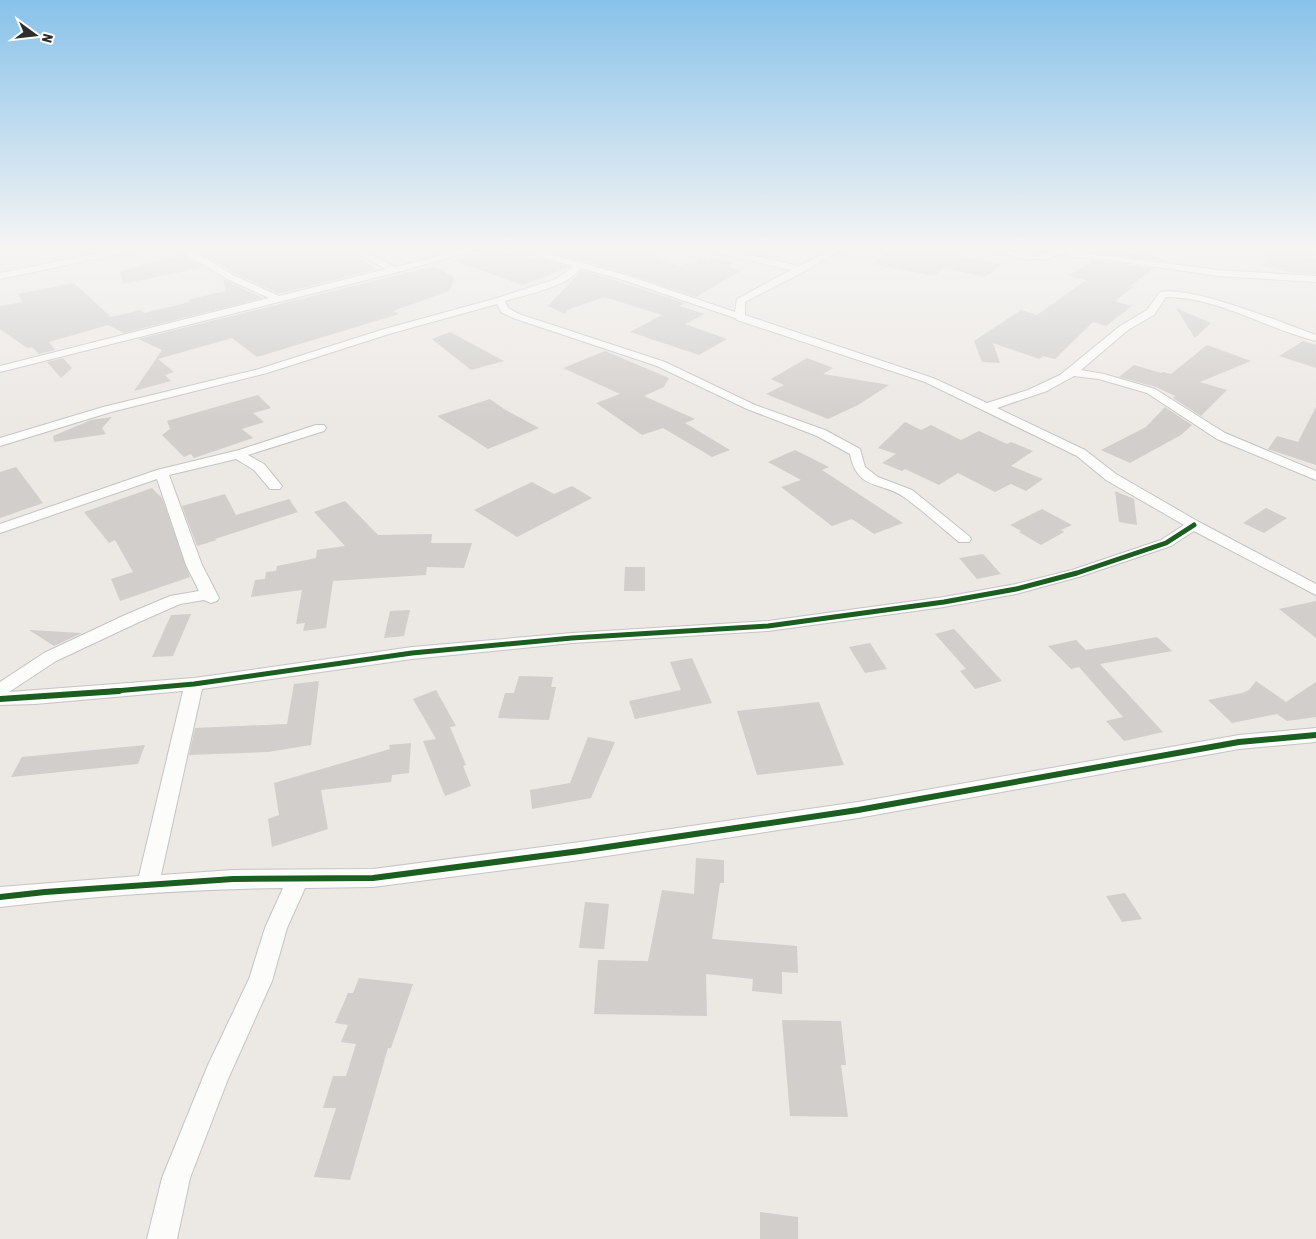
<svg xmlns="http://www.w3.org/2000/svg" width="1316" height="1239" viewBox="0 0 1316 1239" font-family="'Asap Condensed',sans-serif">
	<style>
		.building { fill: #d1cecb }
		.lines { fill: none; stroke-linecap: round; stroke-linejoin: round }
		.street-casing { stroke: #c5c4c5; stroke-width: 2 }
		.street { fill: #fcfcfb; fill-rule: evenodd }
		.cycleway-far1-casing { stroke: #fff; stroke-width: 8 }
		.cycleway-casing { stroke: #fff; stroke-width: 9 }
		.cycleway-far1 { stroke: #1b5e20; stroke-width: 5 }
		.cycleway { stroke: #1b5e20; stroke-width: 6 }
	</style>
	<rect width="100%" height="100%" fill="#ece8e4"/>
	<path class="building" d="M212 248H343L377 269 279 294 234 273 198 251Z
		M581 248H625L680 266 690 262 694 264 701 259 708 261 712 258 732 262 730 267 740 271 696 297 626 273 589 263 591 261 587 262 560 255Z
		M891 248H966L957 256 1002 264 985 277 943 268 934 276 872 264Z
		M1276 248H1300L1298 251 1306 253 1304 257 1316 259V274L1296 273 1262 266Z
		M494 249 543 261 546 260 569 267 523 285 455 261Z
		M1115 249 1125 251 1165 260 1163 261 1107 254Z
		M183 255 204 267 123 284 120 271Z
		M1091 260 1154 268 1130 286 1133 287 1116 300 1118 301 1116 302 1132 306 1106 326 1093 322 1055 359 1043 356 1039 359 993 343 1000 363 982 362 974 341 1021 310 1037 315 1086 280 1068 276 1085 265H1088Z
		M431 267H436L455 278 449 291 393 311 399 314 257 357 232 338 158 359 174 372 165 375 171 381 134 391 162 350 138 339Z
		M582 270 685 303 679 306 705 314 685 324 727 339 699 355 630 332 662 315 604 297 567 310 565 314 548 306Z
		M223 279 263 298 124 333 108 325 49 342 55 350 39 354 32 347 27 348 0 329V306L23 302 18 294 74 283 111 317 141 310 144 313 190 302 187 300 226 291Z
		M1176 308 1211 323 1195 338Z
		M450 332 504 361 471 370 432 339Z
		M1303 341 1316 345V368L1279 356Z
		M1207 345 1251 361 1200 382 1227 390 1201 416 1173 398 1175 396 1156 387 1119 377 1134 365 1161 373 1163 372 1171 374Z
		M605 351 669 378 664 387 644 396 695 419 685 423 730 450 712 457 663 428 642 435 596 403 620 394 563 368Z
		M63 358 72 368 61 378 47 362Z
		M807 358 833 368 823 374 889 385 858 405 828 419 766 394 784 385 771 379Z
		M258 395 271 408 253 413 264 422 242 429 253 438 194 458 191 454 184 457 162 435 170 429 167 421Z
		M490 399 504 409 539 428 488 449 437 416Z
		M1165 407 1192 425 1181 435 1130 463 1101 450 1146 427Z
		M1316 407V465L1268 449 1277 436 1298 442Z
		M112 417 102 428 106 434 54 442 53 436 91 420Z
		M905 422 921 430 931 425 961 440 979 431 1007 444 1011 442 1033 451 1011 466 1043 479 1026 491 1011 484 995 492 958 473 939 485 905 469 902 471 882 463 896 454 878 448Z
		M795 450 829 467 822 470 903 523 874 534 852 519 832 526 781 487 801 480 768 462Z
		M16 467 43 503 0 518V472Z
		M532 482 554 494 572 486 592 498 517 537 474 510Z
		M152 488 162 498 190 577 120 601 111 579 133 572 115 540 109 543 84 512Z
		M1115 491 1134 499 1137 525 1119 522Z
		M225 494 236 515 289 499 298 512 215 539 217 540 197 546 182 506Z
		M345 501 378 535 432 534 431 543H472L464 568 427 567 426 575 333 581 326 628 303 631 305 623 296 624 302 590 251 597 255 580 265 579 266 572 276 571 277 566 316 558 317 550 345 546 314 512Z
		M1266 508 1287 518 1264 533 1243 523Z
		M1042 509 1072 525 1061 530 1064 532 1041 545 1019 532 1021 531 1010 525Z
		M983 554 1001 574 977 579 959 558Z
		M625 567H645V591H624Z
		M1316 601V638L1279 609Z
		M410 610 404 636 384 638 390 611Z
		M191 614 173 656 152 657 171 615Z
		M954 629 1002 681 975 689 960 671 966 669 935 634Z
		M29 630 82 633 54 646Z
		M1157 637 1172 651 1100 664 1163 732 1124 741 1106 721 1123 717 1079 667 1071 669 1048 646 1076 640 1086 650Z
		M870 643 887 669 865 673 849 647Z
		M692 658 712 703 635 719 629 701 681 690 670 662Z
		M519 676 553 677 551 687H556L549 720 498 718 505 693H514Z
		M319 681 311 745 268 752 189 755 195 728 287 724 294 684Z
		M1256 681 1286 702 1316 682V717L1287 721 1277 714 1232 723 1208 700 1242 693 1249 690Z
		M436 690 456 726 450 727 466 765 463 766 471 786 445 796 423 741 436 739 413 699Z
		M819 702 844 765 757 775 737 711Z
		M588 737 615 742 591 798 532 809 530 790 570 783Z
		M411 743 409 773 392 775 391 782 321 790 328 829 272 847 268 819 279 815 274 783 390 749 389 745Z
		M145 745 138 764 11 777 22 757Z
		M696 858 724 860V883H720L712 939 797 946 798 973 782 972V994L752 991 753 979 706 974 707 1016 594 1014 598 960 648 961 662 890 694 894Z
		M1125 893 1142 919 1122 922 1106 896Z
		M585 902 609 904 604 949 579 948Z
		M359 978 413 984 391 1048H388L350 1180 314 1177 336 1108H323L333 1076H346L356 1044 341 1042 348 1025 335 1023 348 993H353Z
		M782 1020 841 1021 846 1065H841L848 1117 790 1116Z
		M760 1212 798 1217V1239H760Z"/>
	<g class="lines">
		<g class="street-casing">
			<path id="street" d="M122 248H137L133 251 0 279V273Z
				M180 248H189L233 275 279 296 386 269 347 248H357L395 267 471 248H484L398 272 0 372V366L269 298 227 279 185 254Z
				M514 248H527L626 275 735 312 737 299 791 270 706 250 705 248H718L799 266 834 248H844L805 271 745 302V315L933 378 987 403 1028 390 1060 375 1120 326 1147 310 1160 292C1192 285 1282 323 1316 335V341C1267 329 1218 297 1166 297L1154 315 1128 330 1081 370 1104 374 1155 389 1225 433 1316 471V480L1217 439 1147 393 1099 379 1074 376 1047 391 997 408 1085 450 1116 474 1199 522 1316 584V595L1194 531 1171 546 1082 576 1016 594 944 607 768 631 572 643 412 659 202 689 161 875 233 870 373 869 580 842 858 802 1239 735 1316 728V742L1239 749 858 818 580 860 373 887 305 888 287 928 272 981 228 1079 190 1178 177 1239H147L162 1178 208 1065 249 979 265 928 283 888C189 889 94 896 0 907V887L139 876 183 691 35 704 0 705V682L44 653 125 615 170 596 199 591 186 565 157 479 0 533V524L157 470 239 450 316 425H324L326 428 324 431 248 455 264 464 282 486 280 489H270L254 470 236 459 169 475 202 565 219 598 217 601 211 603 204 600 180 604 137 623 56 661 9 692 194 678 412 647 572 633 768 621 944 597 1016 584 1072 570 1161 540 1184 525 1106 480 1077 456 925 382 737 320 735 318 620 279 580 268C571 286 525 295 505 301L508 308 519 314 665 362 755 405 825 430 860 449 865 467 878 477 912 490 969 536 971 539 969 542H959C941 527 923 511 904 497 881 481 857 491 850 454L817 436 747 409 657 366 513 318 501 312 497 304 389 334 267 373 111 412 0 446V438L103 407 259 369 381 330 497 298 556 279 570 269 572 266Z
				M980 248C999 247 1017 255 1036 255 1057 255 1054 244 1076 252L1218 270 1316 276V282L1218 276 1109 260 1075 257 1063 253 1046 259H1026Z"/>
		</g>
		<use href="#street" class="street"/>
		<g class="cycleway-far1-casing">
			<path id="cycleway-far1" d="M104 692 194 684 412 653 572 638 768 626 944 602 1016 589 1077 573 1166 543 1194 525"/>
		</g>
		<g class="cycleway-casing">
			<path id="cycleway" d="M0 699 119 691
				M0 897 45 892 233 879 373 878 580 851 858 810 1239 742 1316 735"/>
		</g>
		<use href="#cycleway-far1" class="cycleway-far1"/>
		<use href="#cycleway" class="cycleway"/>
	</g>
	<linearGradient id="sky" x2="0" y2="1"><stop stop-color="#88c2ea"/><stop offset="0.59" stop-color="#f6f5f3"/><stop offset="1" stop-color="#f6f5f3" stop-opacity="0"/></linearGradient>
	<rect width="1316" height="421" fill="url(#sky)"/>
	<g transform="translate(35 35) rotate(105)" stroke="#ffffff" stroke-width="4" paint-order="stroke">
	<path d="M0-4L9 19L0 12L-9 19Z" fill="#2e2e2e"/>
	<text y="-8" font-size="14" font-weight="bold" text-anchor="middle" fill="#2e2e2e">N</text>
	</g>
</svg>
